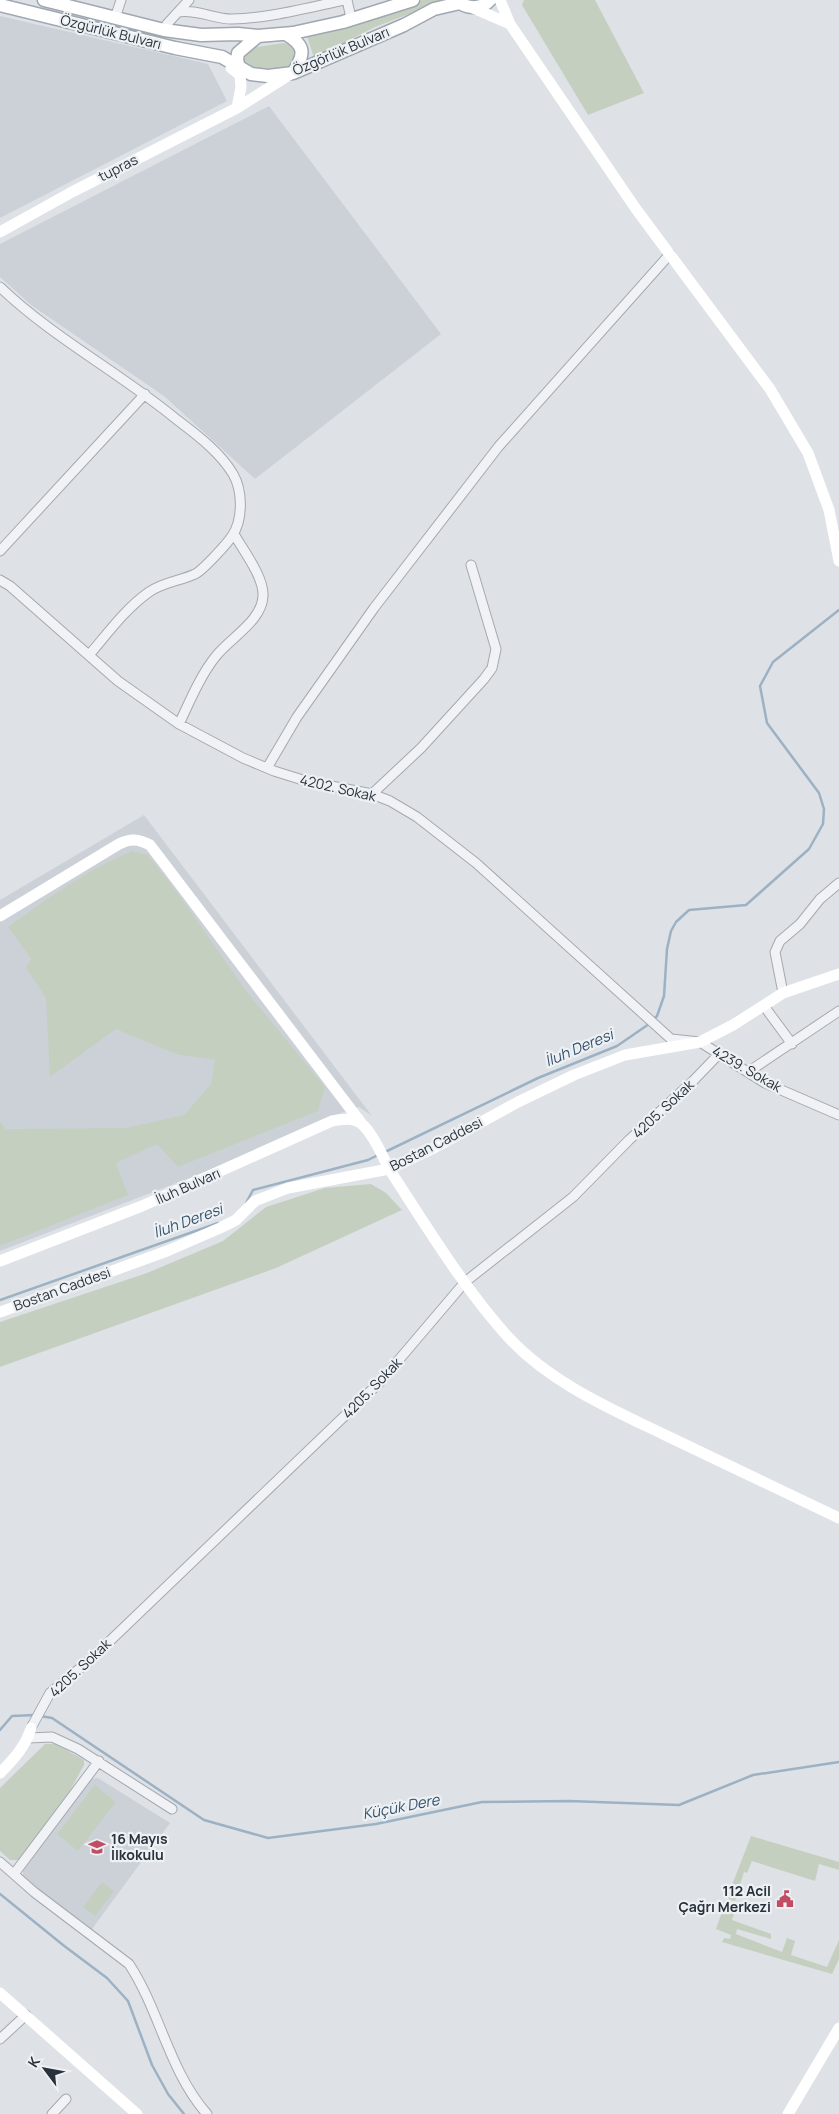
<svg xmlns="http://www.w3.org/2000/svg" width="839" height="2114" viewBox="0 0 839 2114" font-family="Manrope,sans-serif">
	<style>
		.built { fill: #ccd1d8 }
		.green { fill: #c5cfc0 }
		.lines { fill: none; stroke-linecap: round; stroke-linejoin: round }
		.stream { stroke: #9cb1c4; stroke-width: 2.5 }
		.street-casing { stroke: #a4a9b0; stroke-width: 11 }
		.primary-casing { stroke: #9fa7b1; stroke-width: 15 }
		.street { stroke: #f0f2f5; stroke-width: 9 }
		.secondary { stroke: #fff; stroke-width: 11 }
		.primary { stroke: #fff; stroke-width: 12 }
		.labels { text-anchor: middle; stroke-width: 4.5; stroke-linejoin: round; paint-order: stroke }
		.street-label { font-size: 14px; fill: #29313c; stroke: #edf1f4 }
		.poi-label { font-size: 14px; font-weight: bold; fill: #29313c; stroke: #edf1f4; text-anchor: start }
		.water-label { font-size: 15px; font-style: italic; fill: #37526c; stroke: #edf1f4 }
	</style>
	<rect width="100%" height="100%" fill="#dee2e6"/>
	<path class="built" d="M0 16 208 64 227 101 0 218Z
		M269 106 441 334 255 479 164 396 31 305 0 277V244Z
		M144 815 372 1116 359 1107 323 1119 205 1172 0 1251V900Z
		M98 1778 170 1823 92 1929 23 1879V1871L90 1779Z"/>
	<path class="green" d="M422 0H439L440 2 375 27 314 58 307 36C347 28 385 17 422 0Z
		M524 0H595L644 93 588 115 522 5Z
		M283 43 293 45 297 52V57L289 67C273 69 250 76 242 57L251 48Z
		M132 851 148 855 174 888 247 992 325 1087 318 1111 178 1167 157 1144 116 1163 128 1195 0 1246V1121L6 1129 126 1128 184 1115 211 1084 215 1060 176 1054 116 1029 50 1077 46 998 26 968 31 959 8 927C48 898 87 870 132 851Z
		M371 1184 386 1193 402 1210 276 1268 0 1367V1322L147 1273 223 1241 266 1207 325 1188Z
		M45 1744H56L84 1760V1765L66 1798 19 1860H10L0 1851V1788Z
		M95 1785 116 1802 78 1851 57 1834Z
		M751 1836 839 1862V1870L819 1864 815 1881 752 1861 747 1873 744 1872 735 1901 727 1898Z
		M102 1882 114 1891 95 1916 83 1907Z
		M723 1909 734 1914 732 1920 771 1934V1939L737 1929 736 1934 782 1952 787 1938 795 1941 791 1955 827 1967 839 1940V1959L832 1974 722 1942 724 1938 730 1939 731 1935 716 1929Z"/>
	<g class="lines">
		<path class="stream" d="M653 1020 657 1016 664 996 667 949 671 931 676 922 689 910 746 905 809 849 823 824 824 809 819 793 767 723 760 686 773 662 839 610
			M385 1152 538 1078 617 1046 649 1024
			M246 1203 253 1190 368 1160 378 1155
			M0 1300 218 1223
			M40 1716 52 1718 204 1820 268 1838 376 1824 482 1802 569 1801 679 1805 753 1775 839 1762
			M0 1730 12 1716 35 1715
			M0 1894 63 1945 107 1978 128 2001 152 2065 168 2094 184 2114"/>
		<g class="street-casing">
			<path id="street" d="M347 0 351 18
				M178 12C197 9 214 19 232 19 270 18 307 8 344 0
				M115 18 121 0
				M164 30 167 24 189 0
				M0 287C52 337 120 373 176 419 197 435 220 452 233 474 243 491 243 520 232 536 227 544 202 571 195 574 180 581 163 582 149 592 125 609 108 633 89 655
				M0 551 145 394
				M0 580 10 586 118 681 179 724 243 758 274 771 306 781 372 794 390 801 417 817 476 863 671 1039 700 1042 765 1083 839 1115
				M179 724C190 701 200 676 216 656 230 638 262 621 263 596 264 577 243 550 234 534
				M267 768 297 717 374 608 499 446 670 254
				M372 794 421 748 484 679 492 668 496 649 471 565
				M783 993 775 952 780 941 800 924 820 899 839 883
				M764 1006 792 1044
				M748 1072 839 1011
				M31 1728 50 1693 90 1660 380 1382 465 1282 573 1197 629 1140 693 1081 719 1054
				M28 1738 52 1737 78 1749 172 1809
				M0 1862 34 1892 129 1964C160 2011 169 2071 207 2114
				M14 1874 99 1761
				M0 2039 26 2015
				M52 2114 66 2099"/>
		</g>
		<g class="primary-casing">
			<path id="primary" d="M44 0 164 30 201 35 238 34 258 36 293 33 343 22 413 0
				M456 0C466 9 481 10 490 0
				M0 5 175 48 222 57 251 74 268 76 293 73 404 25 434 9 460 3
				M286 34C306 46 305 54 293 73
				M240 71 237 60 238 53 258 36"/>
		</g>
		<use href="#street" class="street"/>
		<path class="secondary" d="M473 8 510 24 500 0
			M510 24 636 209 770 389 808 453 829 510 839 561
			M231 68 240 75 241 87 237 108 292 73
			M0 232 72 192 237 108
			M0 916 119 844C131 838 138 839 150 845L362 1124
			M0 1261 142 1206 332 1121C343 1119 355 1117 364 1126 377 1139 383 1160 393 1175 428 1229 466 1291 509 1338 551 1383 611 1409 665 1435 723 1463 781 1490 839 1518
			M0 1312 167 1251 220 1228 236 1220 255 1201 288 1188 389 1169 434 1148 518 1102 574 1075 625 1055 700 1042 733 1025 783 993 839 974
			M0 1773C13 1760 26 1746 31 1728
			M0 1993 137 2114
			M788 2114 839 2028"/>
		<use href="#primary" class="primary"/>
	</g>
	<defs>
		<g id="school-bare" transform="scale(1.35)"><path d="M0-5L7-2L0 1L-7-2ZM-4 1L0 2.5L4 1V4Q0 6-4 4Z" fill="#c14d65" stroke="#edf1f4" stroke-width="2.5" paint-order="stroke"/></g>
		<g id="civic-bare" transform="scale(1.35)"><path d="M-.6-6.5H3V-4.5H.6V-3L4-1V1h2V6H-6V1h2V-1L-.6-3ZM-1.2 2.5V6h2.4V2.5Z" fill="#c14d65" stroke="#edf1f4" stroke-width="2.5" paint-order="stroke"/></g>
	</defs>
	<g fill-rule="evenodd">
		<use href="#school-bare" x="97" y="1847"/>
		<use href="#civic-bare" x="785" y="1899"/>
	</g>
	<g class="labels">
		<g class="street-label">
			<text transform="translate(111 32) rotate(14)" y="5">Özgürlük Bulvarı</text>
			<text transform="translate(341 51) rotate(-23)" y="5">Özgörlük Bulvarı</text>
			<text transform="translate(118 168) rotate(-27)" y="5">tupras</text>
			<text transform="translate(338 788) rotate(13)" y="5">4202. Sokak</text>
			<text transform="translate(747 1069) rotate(30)" y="5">4239. Sokak</text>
			<text transform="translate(663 1109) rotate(-43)" y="5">4205. Sokak</text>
			<text transform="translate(436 1144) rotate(-27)" y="5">Bostan Caddesi</text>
			<text transform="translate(188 1186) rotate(-24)" y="5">İluh Bulvarı</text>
			<text transform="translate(62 1289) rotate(-20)" y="5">Bostan Caddesi</text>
			<text transform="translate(372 1388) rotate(-46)" y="5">4205. Sokak</text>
			<text transform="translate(80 1668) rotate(-43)" y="5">4205. Sokak</text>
		</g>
		<g class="poi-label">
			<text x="111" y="1844">16 Mayıs<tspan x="111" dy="16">İlkokulu</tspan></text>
			<text x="771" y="1896" text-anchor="end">112 Acil<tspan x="771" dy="16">Çağrı Merkezi</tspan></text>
		</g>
		<g class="water-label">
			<text transform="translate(579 1048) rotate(-23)" y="5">İluh Deresi</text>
			<text transform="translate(188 1221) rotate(-20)" y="5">İluh Deresi</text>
			<text transform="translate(401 1807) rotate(-11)" y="5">Küçük Dere</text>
		</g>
	</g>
	<g transform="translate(45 2069) rotate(302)" stroke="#edf1f4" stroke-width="4" paint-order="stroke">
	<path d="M0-4L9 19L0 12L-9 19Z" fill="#29313c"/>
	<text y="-8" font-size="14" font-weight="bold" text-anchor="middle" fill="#29313c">K</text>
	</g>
</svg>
